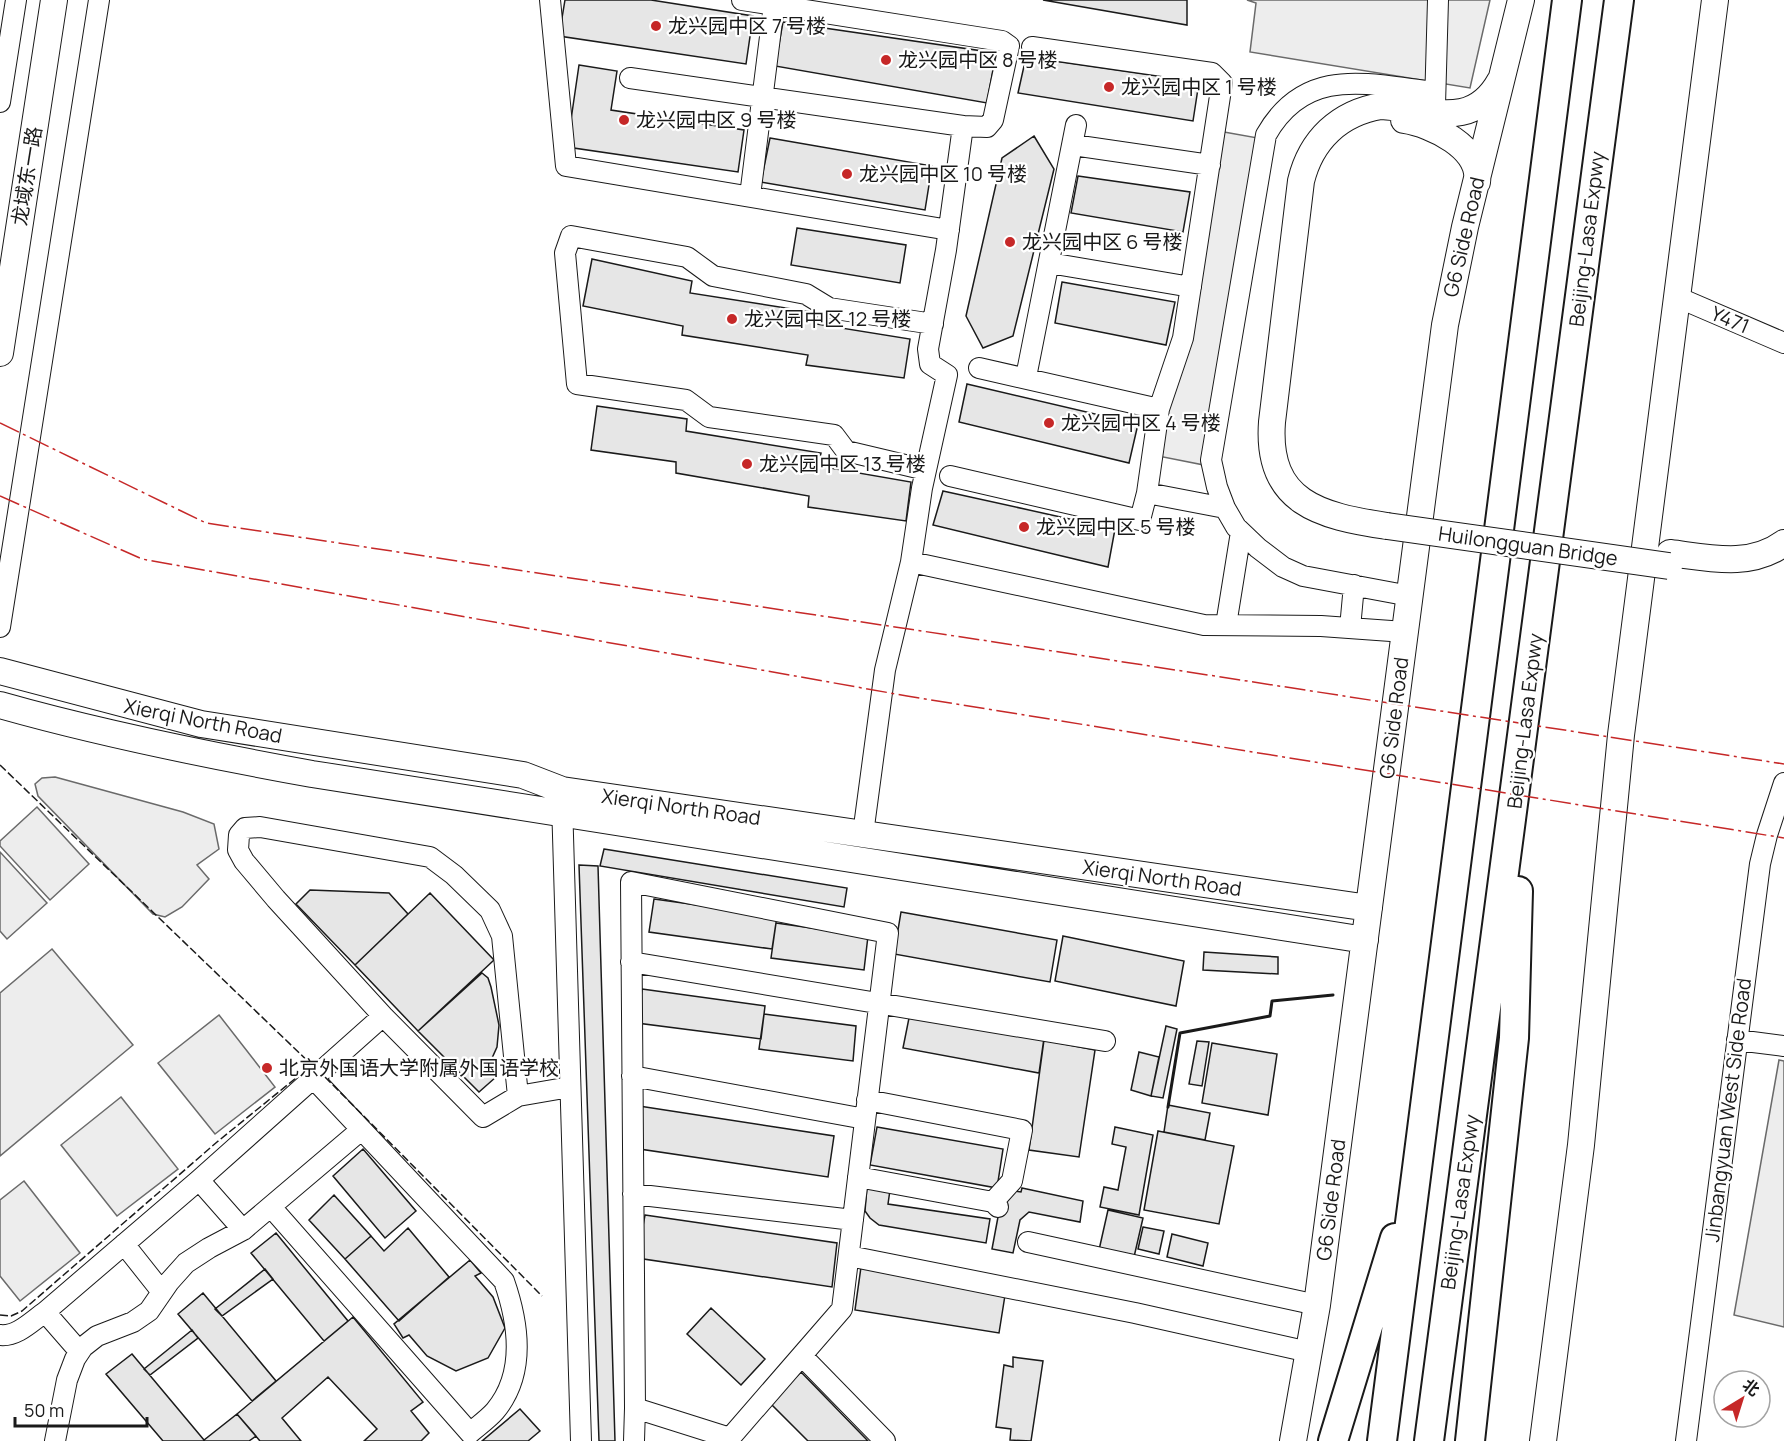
<svg xmlns="http://www.w3.org/2000/svg" width="1784" height="1441" viewBox="0 0 1784 1441" font-family="Manrope,'Noto Sans SC',sans-serif">
	<style>
		.built { fill: #ededed; stroke: #6a6a6a; stroke-width: 1.5 }
		.building { fill: #e6e6e6; stroke: #1a1a1a; stroke-width: 1.5 }
		.lines { fill: none; stroke-linecap: round; stroke-linejoin: round }
		.minor-casing { stroke: #1a1a1a; stroke-width: 22 }
		.major-casing { stroke: #1a1a1a; stroke-width: 28 }
		.highway-casing { stroke: #1a1a1a; stroke-width: 32 }
		.minor { stroke: #fff; stroke-width: 20 }
		.major { stroke: #fff; stroke-width: 26 }
		.highway { stroke: #fff; stroke-width: 28 }
		.major-bridge-casing { stroke: #1a1a1a; stroke-width: 28; stroke-linecap: butt }
		.major-bridge { stroke: #fff; stroke-width: 26 }
		.fence { stroke: #1a1a1a; stroke-width: 1.5; stroke-dasharray: 8 3; stroke-linecap: butt }
		.wall { stroke: #1a1a1a; stroke-width: 3 }
		.power { stroke: #c62828; stroke-width: 1.5; stroke-dasharray: 21 4.5 3 4.5; stroke-linecap: butt }
		.poi-dot { fill: #c62828; stroke: #fff; stroke-width: 2 }
		.labels { text-anchor: middle; stroke-width: 4.5; stroke-linejoin: round; paint-order: stroke }
		.poi-label { font-size: 20px; fill: #1a1a1a; stroke: #fff; text-anchor: start }
		.street-label { font-size: 20px; fill: #1a1a1a; stroke: #fff }
	</style>
	<rect width="100%" height="100%" fill="#fff"/>
	<path class="built" d="M1247 0H1490L1470 88 1250 52 1256 3Z
		M1224 132 1258 138 1204 465 1158 456Z
		M55 777 183 812 214 824 219 849 197 865 209 879 182 907 165 917 153 914 38 796 35 784 42 778Z
		M37 807 89 864 50 900 0 846V841Z
		M0 852 47 903 7 939 0 931Z
		M52 949 133 1045 0 1156V993Z
		M219 1015 275 1087 215 1134 158 1063Z
		M1779 1060 1784 1061V1327L1734 1315Z
		M121 1097 178 1169 117 1216 61 1145Z
		M24 1181 80 1253 20 1301 0 1276V1200Z"/>
	<path class="building" d="M565 0H651L753 16 746 64 559 36Z
		M1043 0H1187V25Z
		M783 22 996 53 987 103 775 66Z
		M1026 57 1199 82 1193 121 1018 93Z
		M579 65 617 71 611 110 744 130 738 172 567 147Z
		M1034 136 1054 169 1013 336 983 348 966 316 1002 158Z
		M770 138 932 166 925 210 761 182Z
		M1078 176 1190 192 1183 232 1071 213Z
		M797 228 906 245 900 283 791 265Z
		M592 259 692 281 690 293 818 313 816 324 910 339 904 378 806 365 808 355 682 335 683 326 583 306Z
		M1062 282 1175 302 1166 345 1055 323Z
		M967 384 1138 424 1129 463 959 422Z
		M597 406 687 419 686 431 821 453 818 466 911 482 906 521 808 507 809 496 676 473V462L591 450Z
		M943 491 1115 529 1108 567 933 525Z
		M604 849 847 888 844 907 600 866Z
		M579 865 598 866 615 1441H599Z
		M310 890 389 893 408 914 355 965 296 904Z
		M430 893 494 960 418 1031 355 965Z
		M654 899 777 916 772 949 649 932Z
		M901 912 1057 940 1050 982 894 954Z
		M776 923 868 936 864 970 771 958Z
		M1063 936 1184 961 1176 1006 1055 981Z
		M1204 952 1278 957V974L1203 970Z
		M482 973 488 978 491 987 499 1025 497 1047 488 1067 496 1077 479 1092 418 1031Z
		M642 989 765 1006 761 1039 637 1023Z
		M910 1013 1044 1038 1039 1073 903 1048Z
		M764 1014 856 1026 853 1061 759 1049Z
		M1166 1026 1177 1029 1163 1098 1151 1096Z
		M1044 1040 1095 1050 1079 1157 1029 1150Z
		M1197 1041 1209 1042 1202 1086 1189 1084Z
		M1212 1043 1277 1054 1268 1115 1202 1103Z
		M1139 1052 1159 1057 1151 1096 1131 1090Z
		M1168 1105 1210 1113 1205 1140 1164 1132Z
		M639 1106 834 1136 828 1177 633 1148Z
		M877 1127 1003 1149 997 1188 870 1165Z
		M1115 1127 1153 1135 1139 1215 1100 1207 1104 1187 1118 1190 1126 1147 1112 1144Z
		M1158 1131 1234 1146 1219 1224 1144 1210Z
		M363 1149 416 1211 385 1238 333 1176Z
		M867 1187 890 1190 888 1204 990 1219 986 1243 879 1225 870 1218 865 1211Z
		M1022 1188 1083 1201 1080 1222 1029 1212 1020 1220 1013 1253 992 1249 1001 1201 1015 1191 1021 1192Z
		M334 1195 371 1236 345 1259 309 1220Z
		M1108 1210 1143 1218 1134 1257 1099 1250Z
		M645 1215 837 1243 832 1287 637 1258Z
		M1143 1227 1164 1231 1159 1254 1138 1249Z
		M408 1228 449 1277 399 1321 345 1259 371 1236 384 1251Z
		M276 1233 348 1321 324 1341 251 1253Z
		M1172 1234 1208 1243 1203 1266 1167 1257Z
		M470 1260 481 1273 475 1276 493 1297 505 1328 488 1358 456 1371 427 1356 409 1335 403 1338 394 1324Z
		M861 1267 1006 1289 999 1333 855 1310Z
		M265 1269 273 1279 222 1316 215 1309Z
		M203 1293 276 1381 252 1401 178 1314Z
		M711 1308 765 1359 741 1385 687 1334Z
		M353 1317 423 1402 411 1411 429 1433 421 1441H364L377 1429 328 1377 282 1418 301 1441H260L237 1414Z
		M192 1330 198 1338 150 1375 144 1369Z
		M132 1354 204 1440 237 1414 256 1436 249 1441H163L106 1374Z
		M1013 1357 1043 1361 1031 1441 1010 1440 1011 1429 996 1427 1004 1365 1013 1367Z
		M801 1372 868 1441H808L769 1402Z
		M520 1409 540 1431 528 1441H482Z"/>
	<g class="lines">
		<g class="minor-casing">
			<path id="minor" d="M550 0 566 166 949 230
				M742 0 1002 41 1009 46 993 120 987 127 963 126
				M1032 47 1212 73 1222 83 1183 338 1159 409 1147 493 1225 508
				M630 78 963 126 946 250 928 349 930 364 947 375 922 488 911 562 885 670 863 834
				M0 102 16 0
				M1435 105 1438 0
				M1073 145 1210 165
				M750 196 774 5
				M1049 263 1191 287
				M1677 297 1784 343
				M979 368 1159 409
				M1026 377 1076 125
				M926 470 846 451 834 435 709 417 686 400 577 384 565 253 571 236 687 257 713 276 806 294 829 308 933 324
				M950 476 1140 520 1147 493
				M911 562 1204 625 1321 626 1405 632
				M1410 596 1303 576 1283 567 1258 548 1236 527 1225 508 1217 487 1211 460 1266 135C1306 64 1370 85 1435 92
				M1226 625 1241 532
				M0 627 99 0
				M1350 628 1354 585
				M562 802 581 1441
				M631 882 888 933 842 1309 730 1438 635 1408Z
				M631 962 1105 1041
				M1737 1040 1784 1046
				M632 1076 865 1119
				M518 1096 502 936 490 910 454 875 430 857 260 827 245 828 239 835 238 850 244 861 276 899 383 1016 483 1117 518 1096 570 1087
				M867 1100 1022 1130 1012 1181 993 1202
				M858 1177 993 1202 998 1207
				M199 1180 243 1230
				M633 1194 853 1220
				M271 1207 470 1433C478 1426 488 1419 495 1411 526 1374 519 1324 504 1281L313 1078
				M1028 1242 1317 1305
				M124 1244 162 1292
				M849 1256 1135 1313 1309 1352
				M45 1312 79 1351
				M0 1335C17 1337 32 1321 45 1312L199 1180 383 1016
				M802 1356 885 1441
				M55 1441 67 1380 75 1359 83 1347 97 1336 133 1322 149 1311 169 1282 186 1263 209 1248 243 1230 361 1130
				M634 1441 635 1408
				M1686 1441 1760 864 1767 835 1784 783"/>
		</g>
		<g class="major-casing">
			<path id="major" d="M1404 120C1432 124 1482 148 1477 182
				M0 353 54 0
				M1387 526C1320 516 1266 503 1272 422L1301 181C1311 140 1339 113 1381 106 1427 108 1472 132 1500 81
				M1670 553C1710 558 1750 568 1784 543
				M0 671 201 724 523 775 562 790 1369 908
				M0 705C102 734 207 755 312 774L1365 940
				M1293 1441 1317 1305 1445 325 1465 227 1521 0
				M1543 1441 1581 1145 1621 735 1715 0"/>
		</g>
		<g class="highway-casing">
			<path id="highway" d="M1333 1441 1395 1238
				M1382 1441 1567 0
				M1429 1441 1619 0
				M1470 1441 1514 1038 1518 891"/>
		</g>
		<use href="#minor" class="minor"/>
		<use href="#major" class="major"/>
		<use href="#highway" class="highway"/>
		<g class="major-bridge-casing">
			<path id="major-bridge" d="M1387 526 1669 566"/>
		</g>
		<use href="#major-bridge" class="major-bridge"/>
		<path class="fence" d="M0 765 316 1069
			M325 1077 542 1296
			M0 1315 11 1316 22 1311 217 1142 312 1065"/>
		<path class="wall" d="M1168 1107 1180 1033 1270 1016 1272 1001 1333 995"/>
		<path class="power" d="M0 423 206 523 988 641 1784 764
			M0 496 142 559 907 696 1784 838"/>
	</g>
	<g class="poi-dot">
		<circle cx="656" cy="26" r="6"/>
		<circle cx="886" cy="60" r="6"/>
		<circle cx="1109" cy="87" r="6"/>
		<circle cx="624" cy="120" r="6"/>
		<circle cx="847" cy="174" r="6"/>
		<circle cx="1010" cy="242" r="6"/>
		<circle cx="732" cy="319" r="6"/>
		<circle cx="1049" cy="423" r="6"/>
		<circle cx="747" cy="464" r="6"/>
		<circle cx="1024" cy="527" r="6"/>
		<circle cx="267" cy="1068" r="6"/>
	</g>
	<g class="labels">
		<g class="poi-label">
			<text x="668" y="33">龙兴园中区 7 号楼</text>
			<text x="898" y="67">龙兴园中区 8 号楼</text>
			<text x="1121" y="94">龙兴园中区 1 号楼</text>
			<text x="636" y="127">龙兴园中区 9 号楼</text>
			<text x="859" y="181">龙兴园中区 10 号楼</text>
			<text x="1022" y="249">龙兴园中区 6 号楼</text>
			<text x="744" y="326">龙兴园中区 12 号楼</text>
			<text x="1061" y="430">龙兴园中区 4 号楼</text>
			<text x="759" y="471">龙兴园中区 13 号楼</text>
			<text x="1036" y="534">龙兴园中区 5 号楼</text>
			<text x="279" y="1075">北京外国语大学附属外国语学校</text>
		</g>
		<g class="street-label">
			<text transform="translate(27 176) rotate(-81)" y="7">龙域东一路</text>
			<text transform="translate(1464 237) rotate(-77)" y="7">G6 Side Road</text>
			<text transform="translate(1587 239) rotate(-83)" y="7">Beijing-Lasa Expwy</text>
			<text transform="translate(1730 320) rotate(23)" y="7">Y471</text>
			<text transform="translate(1528 546) rotate(8)" y="7">Huilongguan Bridge</text>
			<text transform="translate(1394 718) rotate(-83)" y="7">G6 Side Road</text>
			<text transform="translate(203 721) rotate(11)" y="7">Xierqi North Road</text>
			<text transform="translate(1525 721) rotate(-83)" y="7">Beijing-Lasa Expwy</text>
			<text transform="translate(681 807) rotate(8)" y="7">Xierqi North Road</text>
			<text transform="translate(1162 878) rotate(8)" y="7">Xierqi North Road</text>
			<text transform="translate(1728 1110) rotate(-83)" y="7">Jinbangyuan West Side Road</text>
			<text transform="translate(1331 1200) rotate(-83)" y="7">G6 Side Road</text>
			<text transform="translate(1460 1202) rotate(-82)" y="7">Beijing-Lasa Expwy</text>
		</g>
	</g>
	<g transform="translate(1742 1399) rotate(38)"><circle r="28" fill="#ffffff" stroke="#a3a3a3" stroke-width="1.5"/>
	<path d="M0-4.5L10 22L0 15L-10 22Z" fill="#c62828"/>
	<text y="-9" font-size="16" font-weight="bold" text-anchor="middle" fill="#1a1a1a">北</text>
	</g>
	<path d="M15 1417v9h132v-9" fill="none" stroke="#1a1a1a" stroke-width="3"/>
	<text x="24" y="1417" font-size="18" fill="#1a1a1a" stroke="#ffffff" stroke-width="4.5" paint-order="stroke">50 m</text>
</svg>
